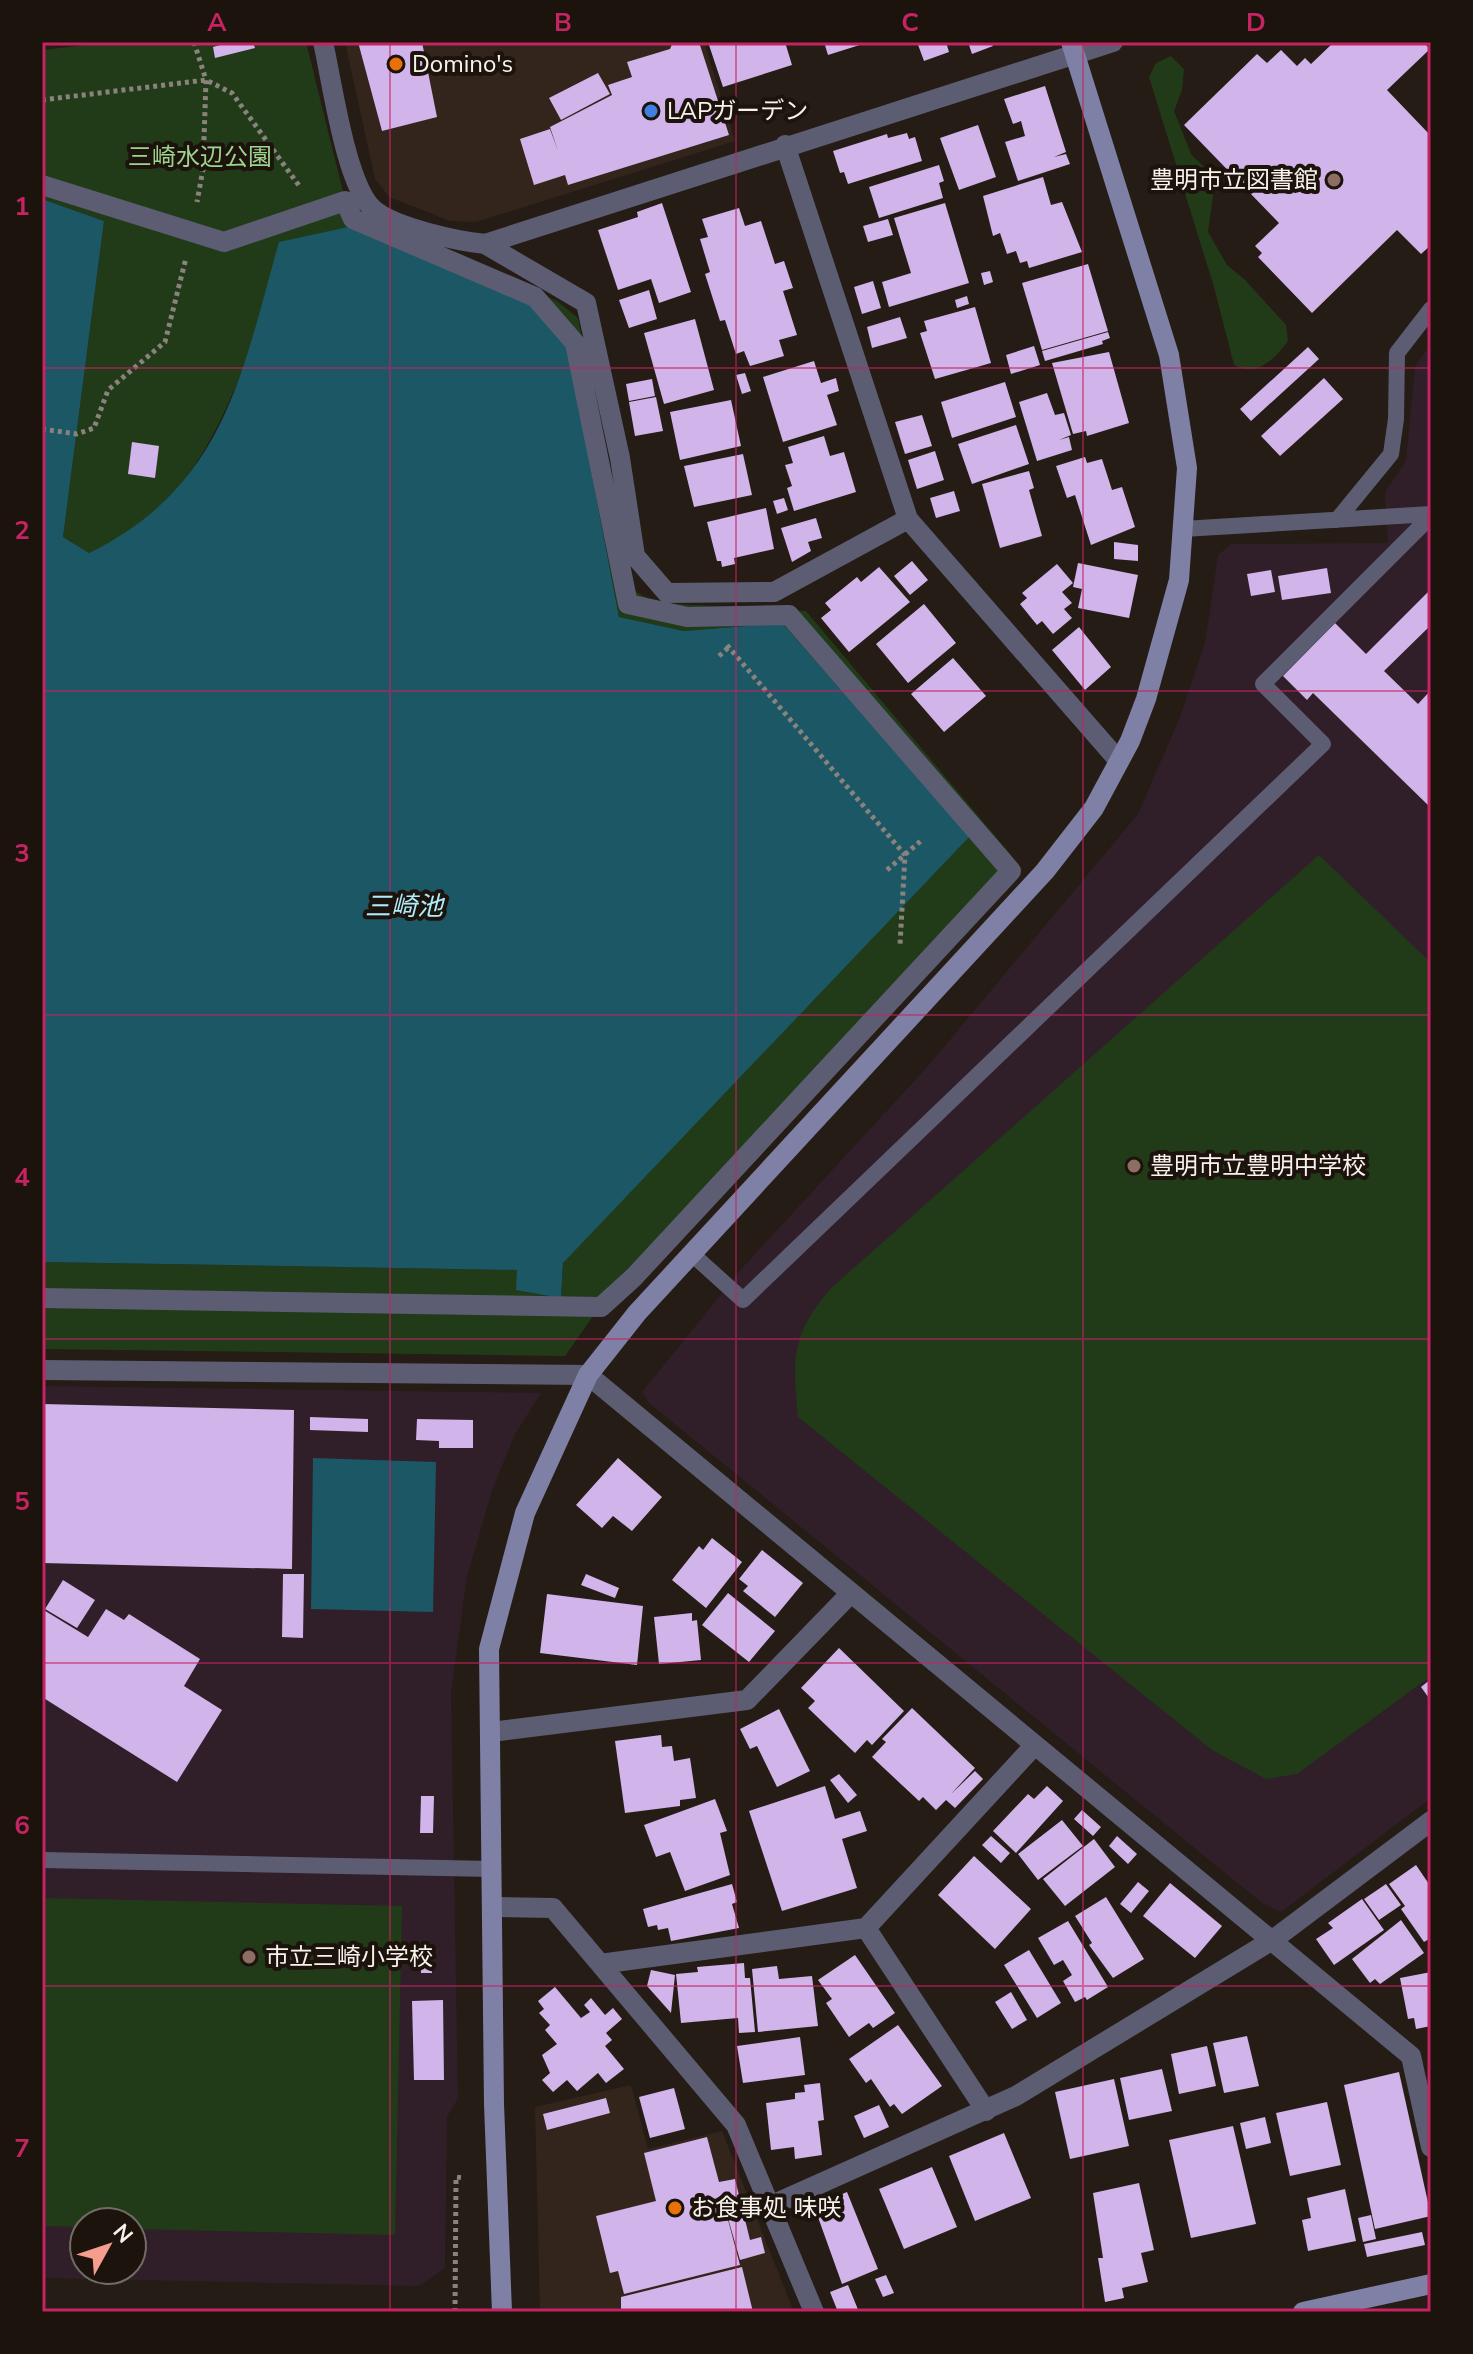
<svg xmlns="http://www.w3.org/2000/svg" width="1473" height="2354" viewBox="0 0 1473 2354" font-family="'Nunito Sans','Noto Sans JP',sans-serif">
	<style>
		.built { fill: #33251b }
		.education { fill: #301f28; fill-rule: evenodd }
		.green { fill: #213b19 }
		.water { fill: #1b5765 }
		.building { fill: #d1b4e9 }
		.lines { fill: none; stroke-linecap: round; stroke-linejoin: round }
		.path { stroke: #8a827c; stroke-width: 5; stroke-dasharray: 4 4; stroke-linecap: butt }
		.lane { stroke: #5c5d73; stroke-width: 16 }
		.street { stroke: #5c5d73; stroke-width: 20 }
		.secondary { stroke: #7f80a5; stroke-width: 20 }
		.grid { fill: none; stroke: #c52362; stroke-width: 2; stroke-opacity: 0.55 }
		.food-dot { fill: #e8710a; stroke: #1b130c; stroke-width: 3 }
		.shop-dot { fill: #3f7fe0; stroke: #1b130c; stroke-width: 3 }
		.education-dot { fill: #8d6e63; stroke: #1b130c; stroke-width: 3 }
		.labels { text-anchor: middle; stroke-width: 8; stroke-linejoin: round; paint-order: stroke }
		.poi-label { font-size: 24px; fill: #f8f1ec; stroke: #1b130c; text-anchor: start }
		.park-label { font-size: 24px; fill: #9ed38d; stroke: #1b130c }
		.water-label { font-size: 26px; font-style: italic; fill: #aeecfc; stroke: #1b130c }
		.neatline { fill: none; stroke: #c52362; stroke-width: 3 }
		.grid-label { font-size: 26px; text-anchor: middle; font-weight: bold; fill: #c52362 }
	</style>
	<rect width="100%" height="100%" fill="#251c15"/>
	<path class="built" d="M345 42H704L735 141 476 222 450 221 389 197 375 179Z
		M631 2085 648 2149 722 2131 794 2312H540L535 2107Z"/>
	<path class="education" d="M1431 344V1798L1281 1912 1262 1903 649 1403 642 1392 744 1266 928 1066 1138 814 1180 717 1205 643 1218 555 1231 544 1388 543 1385 492 1406 461 1415 366Z
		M42 1386 541 1393 514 1436 493 1488 467 1576 451 1693 458 2098 447 2117 445 2268 419 2286 42 2278ZM84 2222H132V2270H84Z"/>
	<path class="green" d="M113 42H306L348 212 557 301 578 318 633 590 656 603 806 611 1012 856 615 1285 565 1356 42 1349V1262L517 1270 561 1298 563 1264 782 623 684 631 619 617 568 350 241 375C203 462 177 510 89 553L63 537 104 221 42 199V50Z
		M1171 56 1184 69 1182 90 1174 111 1191 154 1206 169 1214 189 1208 232 1227 265 1244 279 1286 325 1288 341C1274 360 1257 377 1234 365L1214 287 1149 77 1156 63Z
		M1319 855 1431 963V1676L1297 1774 1266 1779 1212 1750 798 1417C793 1357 790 1339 829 1290Z
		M42 1898 402 1906 395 2235 132 2229V2222H84V2227L42 2226Z"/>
	<path class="water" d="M42 199 104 221 63 537 89 553C225 486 241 376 279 242L353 226 530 301 568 350 619 617 684 631 782 623 970 836 563 1263 561 1298 516 1290 517 1270 42 1262Z
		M313 1458 436 1462 433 1612 311 1609Z"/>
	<path class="building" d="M231 42H253L255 48 215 58 213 47Z
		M358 42H422L437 117 382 131Z
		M673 42H699L729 135 568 185 565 175 534 185 520 139 550 129 558 151 550 127 612 95 608 85 632 77 627 62 670 49Z
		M708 42H785L792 65 723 87Z
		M824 42H866V43L828 55Z
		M917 42H946L949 52 924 61Z
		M968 42H991L993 46 972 54Z
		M1334 42H1423L1430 49 1387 90 1431 136V245L1421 254 1397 230 1312 313 1258 257 1262 253 1255 246 1279 223 1184 125 1257 54 1267 63 1281 50 1297 66 1305 58 1311 64Z
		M598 73 610 94 561 120 549 98Z
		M1045 86 1066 152 1054 157 1066 154 1070 164 1018 181 1005 142 1025 136 1021 121 1013 124 1004 99Z
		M978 125 996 177 959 190 940 138Z
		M907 133 909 139 915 137 922 161 848 184 844 172 840 173 833 151 887 134 888 138Z
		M939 165 944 181 939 183 943 198 879 218 869 187Z
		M1043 177 1051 205 1062 202 1082 252 1029 268 1027 261 1020 263 1016 251 1007 254 1000 233 993 236 983 196Z
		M662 203 691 292 659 303 651 279 618 290 598 230 638 217 637 212Z
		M945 203 969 283 889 307 882 282 911 273 894 218Z
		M739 208 745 226 761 221 775 264 784 261 793 288 783 291 797 335 779 340 784 356 750 366 744 351 736 354 725 320 720 321 705 274 710 272 700 239 708 237 702 219Z
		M888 219 893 235 868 242 863 226Z
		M1088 264 1108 331 1042 350 1022 283Z
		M990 271 993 282 984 285 981 273Z
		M873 281 881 308 862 314 854 287Z
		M649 290 657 319 629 328 619 300Z
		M967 296 969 304 957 308 955 300Z
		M975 307 991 363 935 379 920 333 927 331 924 321Z
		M900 317 907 338 872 348 867 327Z
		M695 319 714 390 664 404 644 333Z
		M1108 332 1110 338 1102 341 1103 344 1045 361 1042 351Z
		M1034 346 1040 365 1011 374 1006 355Z
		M1308 347 1319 359 1251 421 1240 409Z
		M1109 352 1129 423 1087 436 1086 431 1073 434 1052 363Z
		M814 361 821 383 836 378 839 391 827 395 837 425 783 442 763 377Z
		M745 373 751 391 742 394 736 375Z
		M1324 378 1343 399 1280 456 1261 436Z
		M652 379 655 396 629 401 626 384Z
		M1005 382 1016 417 952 438 941 402Z
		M1047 393 1055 415 1064 413 1071 435 1059 440 1069 437 1072 450 1037 461 1019 402Z
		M656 397 663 431 635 436 629 402Z
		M731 400 741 446 680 460 670 412Z
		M922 415 932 446 905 454 895 422Z
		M1016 425 1029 464 972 484 958 444Z
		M824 436 830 456 844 452 856 492 794 511 787 488 792 486 785 465 793 463 788 447Z
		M132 442 159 446 155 478 128 474Z
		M935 451 944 480 917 489 908 460Z
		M743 454 752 495 694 507 684 466Z
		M1085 457 1087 463 1102 459 1112 490 1122 487 1135 527 1091 545 1075 495 1067 498 1056 466Z
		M1029 471 1034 488 1029 490 1042 536 1000 548 982 484Z
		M954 491 960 511 936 518 930 498Z
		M784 498 788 510 777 514 773 501Z
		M766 508 774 549 734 558 735 564 722 567 721 561H717L707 522Z
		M816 518 822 538 808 542 811 551 792 562 781 528Z
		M1114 542 1138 545V561L1114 559Z
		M912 561 928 580 910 595 894 576Z
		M1078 563 1138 575 1129 618 1078 608 1082 589 1073 587Z
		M1057 564 1073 583 1062 592 1072 603 1064 609 1072 618 1053 634 1042 621 1037 625 1020 604 1027 598 1022 593Z
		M879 567 910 602 849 652 821 618 831 610 825 603 857 577 861 582Z
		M1327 568 1331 593 1282 600 1278 576Z
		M1271 570 1275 592 1251 596 1247 574Z
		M1431 589V625L1384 671 1418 704 1431 690V808L1313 693 1307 700 1283 676 1335 623 1366 654Z
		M924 604 956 643 908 683 876 644Z
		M1079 627 1111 667 1085 690 1052 650Z
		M953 658 986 696 944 732 911 694Z
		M42 1404 294 1410 292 1569 42 1563Z
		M310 1417 368 1419V1432L310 1430Z
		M417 1419 473 1420V1448H439V1441L416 1440Z
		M618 1458 662 1497 632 1531 613 1516 602 1528 576 1505Z
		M712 1538 742 1562 706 1608 672 1580 699 1546 703 1550Z
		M762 1550 803 1583 775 1617 743 1591 748 1586 739 1579Z
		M283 1574H304L303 1638 282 1637Z
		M586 1574 619 1588 615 1598 581 1585Z
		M63 1580 95 1600 77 1628 45 1609Z
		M728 1593 775 1631 749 1662 702 1625Z
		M547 1594 643 1606 637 1665 540 1653Z
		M42 1609 88 1637 106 1609 124 1620 129 1614 200 1659 184 1686 222 1710 177 1782 42 1697Z
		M692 1613V1621L697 1620 701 1660 659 1664 654 1617Z
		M839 1648 904 1711 872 1745 867 1740 855 1753 808 1708 815 1701 801 1688Z
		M1431 1679V1701L1421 1687Z
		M912 1708 975 1768 951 1794 975 1771 983 1779 955 1808 946 1800 936 1810 923 1797 919 1801 872 1757 886 1742 882 1739Z
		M779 1709 810 1771 777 1787 757 1746 750 1749 740 1729Z
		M661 1735 662 1747 672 1746 674 1761 690 1758 696 1798 680 1800V1806L625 1813 615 1741Z
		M839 1774 857 1795 848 1803 830 1780Z
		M825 1786 835 1819 860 1811 867 1831 842 1839 857 1888 782 1911 749 1811Z
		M1047 1786 1063 1801 1016 1853 993 1831 1028 1794 1034 1799Z
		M421 1796H434L433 1833H420Z
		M715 1799 727 1831 720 1833 730 1875 685 1891 670 1852 656 1857 644 1825Z
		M1082 1810 1101 1827 1093 1836 1074 1819Z
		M1062 1820 1083 1846 1038 1880 1018 1854Z
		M991 1836 1010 1853 1001 1863 982 1845Z
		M1117 1836 1137 1854 1128 1864 1109 1846Z
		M1094 1839 1115 1867 1065 1906 1043 1879Z
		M974 1856 1031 1909 995 1949 938 1895Z
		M1416 1865 1431 1887V1943L1429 1939 1424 1942 1401 1909 1405 1906 1389 1884Z
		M1138 1882 1149 1891 1131 1913 1120 1904Z
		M1170 1883 1222 1926 1195 1958 1143 1916Z
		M732 1884 737 1902 732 1904 739 1928 671 1941 668 1928 658 1930 657 1925 648 1927 643 1909Z
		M1386 1884 1401 1905 1379 1920 1364 1899Z
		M1106 1897 1144 1959 1113 1978 1089 1945 1092 1943 1075 1916Z
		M1362 1899 1384 1930 1334 1965 1316 1939 1333 1928 1328 1923Z
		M1401 1920 1424 1953 1380 1984 1375 1979 1370 1983 1352 1959Z
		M1068 1921 1108 1987 1087 2000 1085 1997 1075 2002 1063 1981 1072 1975 1063 1960 1054 1965 1038 1938Z
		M420 1947H432V1973H421Z
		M1029 1950 1061 2003 1037 2018 1004 1965Z
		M855 1955 895 2013 873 2028 869 2023 849 2037 826 2003 832 1999 818 1980Z
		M744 1963 745 1978H750L755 2032 739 2033 738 2018 681 2023 676 1974 698 1972 697 1967Z
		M777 1966 779 1979 812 1976 818 2026 758 2032 752 1969Z
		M651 1970 675 1975 671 2013 647 1986Z
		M1431 1972V2026L1416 2029 1414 2018 1408 2019 1400 1978Z
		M555 1987 581 2018 590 2012 584 2005 591 1998 605 2015 613 2008 622 2019 606 2033 612 2040 605 2046 624 2069 606 2083 598 2073 577 2091 567 2080 553 2092 542 2080 550 2073 542 2055 557 2044 545 2030 550 2025 539 2013 544 2009 538 2001Z
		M1011 1992 1027 2020 1012 2029 995 2002Z
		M443 2000 444 2080H414L412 2001Z
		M898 2025 942 2086 902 2114 894 2104 890 2107 871 2079 866 2083 849 2059Z
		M1247 2036 1259 2086 1224 2093 1213 2043Z
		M800 2037 805 2075 743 2083 737 2046Z
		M1207 2046 1216 2086 1179 2094 1171 2054Z
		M1162 2069 1172 2111 1129 2120 1120 2078Z
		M1399 2072 1431 2216 1375 2229 1344 2085Z
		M1114 2079 1129 2146 1070 2159 1055 2092Z
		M820 2083 824 2120 818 2121 822 2155 795 2159 794 2147 771 2150 766 2103 795 2099V2093L805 2092 804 2085Z
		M674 2088 685 2129 650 2138 639 2097Z
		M606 2098 610 2113 547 2130 543 2114Z
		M1327 2102 1341 2165 1290 2176 1276 2113Z
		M879 2105 889 2127 864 2138 854 2116Z
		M1265 2117 1271 2143 1246 2149 1240 2123Z
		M1233 2126 1256 2224 1191 2238 1169 2140Z
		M1004 2133 1031 2198 975 2221 949 2156Z
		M707 2137 719 2182 735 2179 750 2240 761 2237 765 2253 740 2260 723 2201 740 2265 624 2294 618 2271 610 2273 596 2216 656 2201 644 2153Z
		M932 2167 957 2227 904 2249 879 2189Z
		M1139 2183 1154 2250 1141 2253 1148 2282 1122 2288 1124 2298 1105 2302 1098 2258H1103L1093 2193Z
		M1345 2189 1356 2241 1308 2251 1302 2220 1311 2218 1307 2198Z
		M847 2192 878 2269 842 2284 814 2206Z
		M1371 2215 1376 2239 1363 2242 1358 2218Z
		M1422 2232 1425 2245 1367 2257 1364 2244Z
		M742 2267 753 2312H621V2297Z
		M886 2275 894 2293 883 2297 875 2279Z
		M848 2285 859 2312H838L830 2292Z"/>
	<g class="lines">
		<path class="path" d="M194 42 206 80 203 169 197 202
			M42 100 206 80 232 93 300 187
			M42 429 77 434 94 428 108 390 165 342 186 258
			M727 645 905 855 900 945
			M719 656 729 647
			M887 870 923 839
			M455 2312 456 2177 464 2178"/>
		<path class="lane" d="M1337 520 1391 454 1396 419 1397 353 1431 309
			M1183 529 1431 514
			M692 1254 743 1300 1323 744 1263 684 1431 516
			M42 1860 492 1869"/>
		<path class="street" d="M323 42C332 81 346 187 374 210 396 228 457 241 485 244L1113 42
			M785 145 908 519 1119 761
			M42 185 224 242 345 201 353 219 535 297 575 343 628 604 687 617 789 615 1011 871 634 1277 601 1307 42 1298
			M485 244 586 303 620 458 635 556 667 593 774 592 908 519
			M42 1370 588 1375 1411 2056 1431 2147
			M491 1732 747 1700 850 1594
			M493 1907 553 1908 736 2125 814 2312
			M866 1928 986 2111
			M600 1964 866 1928 1033 1747
			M770 2206 1016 2096 1274 1939 1431 1821"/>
		<path class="secondary" d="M502 2312 494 2104 489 1649 525 1513 588 1375 637 1313 1045 871 1094 808 1130 741 1146 699 1179 580 1187 468 1169 355 1071 42
			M1303 2312 1431 2284"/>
	</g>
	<path class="grid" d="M390 42V2312M736 42V2312M1083 42V2312M42 368H1431M42 691H1431M42 1015H1431M42 1339H1431M42 1663H1431M42 1986H1431"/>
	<g class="food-dot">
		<circle cx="396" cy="64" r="8"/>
		<circle cx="675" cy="2208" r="8"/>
	</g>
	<circle class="shop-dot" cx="651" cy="111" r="8"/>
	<g class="education-dot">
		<circle cx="1334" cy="180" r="8"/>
		<circle cx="1134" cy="1166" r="8"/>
		<circle cx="249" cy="1957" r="8"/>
	</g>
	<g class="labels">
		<g class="poi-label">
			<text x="412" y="72">Domino's</text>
			<text x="667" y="119">LAPガーデン</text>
			<text x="1318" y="188" text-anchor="end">豊明市立図書館</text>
			<text x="1150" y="1174">豊明市立豊明中学校</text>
			<text x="265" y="1965">市立三崎小学校</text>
			<text x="691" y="2216">お食事処 味咲</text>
		</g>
		<g class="park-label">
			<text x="200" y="165">三崎水辺公園</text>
		</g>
		<g class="water-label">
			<text x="404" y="915">三崎池</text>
		</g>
	</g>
	<rect width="1473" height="2354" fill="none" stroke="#1b130c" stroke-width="88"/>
	<g transform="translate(108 2246) rotate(50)"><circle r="38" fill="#1b130c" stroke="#736c66" stroke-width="2"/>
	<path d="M0-6L14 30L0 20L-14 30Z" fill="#f59d8e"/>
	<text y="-12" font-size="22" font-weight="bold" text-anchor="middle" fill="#f8f1ec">N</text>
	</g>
	<rect x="44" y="44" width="1385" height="2266" class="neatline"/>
	<g class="grid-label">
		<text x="217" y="31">A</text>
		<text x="563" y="31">B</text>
		<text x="910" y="31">C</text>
		<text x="1256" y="31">D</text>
		<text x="22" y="215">1</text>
		<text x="22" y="539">2</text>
		<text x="22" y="862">3</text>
		<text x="22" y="1186">4</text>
		<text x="22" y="1510">5</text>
		<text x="22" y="1834">6</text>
		<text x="22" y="2157">7</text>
	</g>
</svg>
